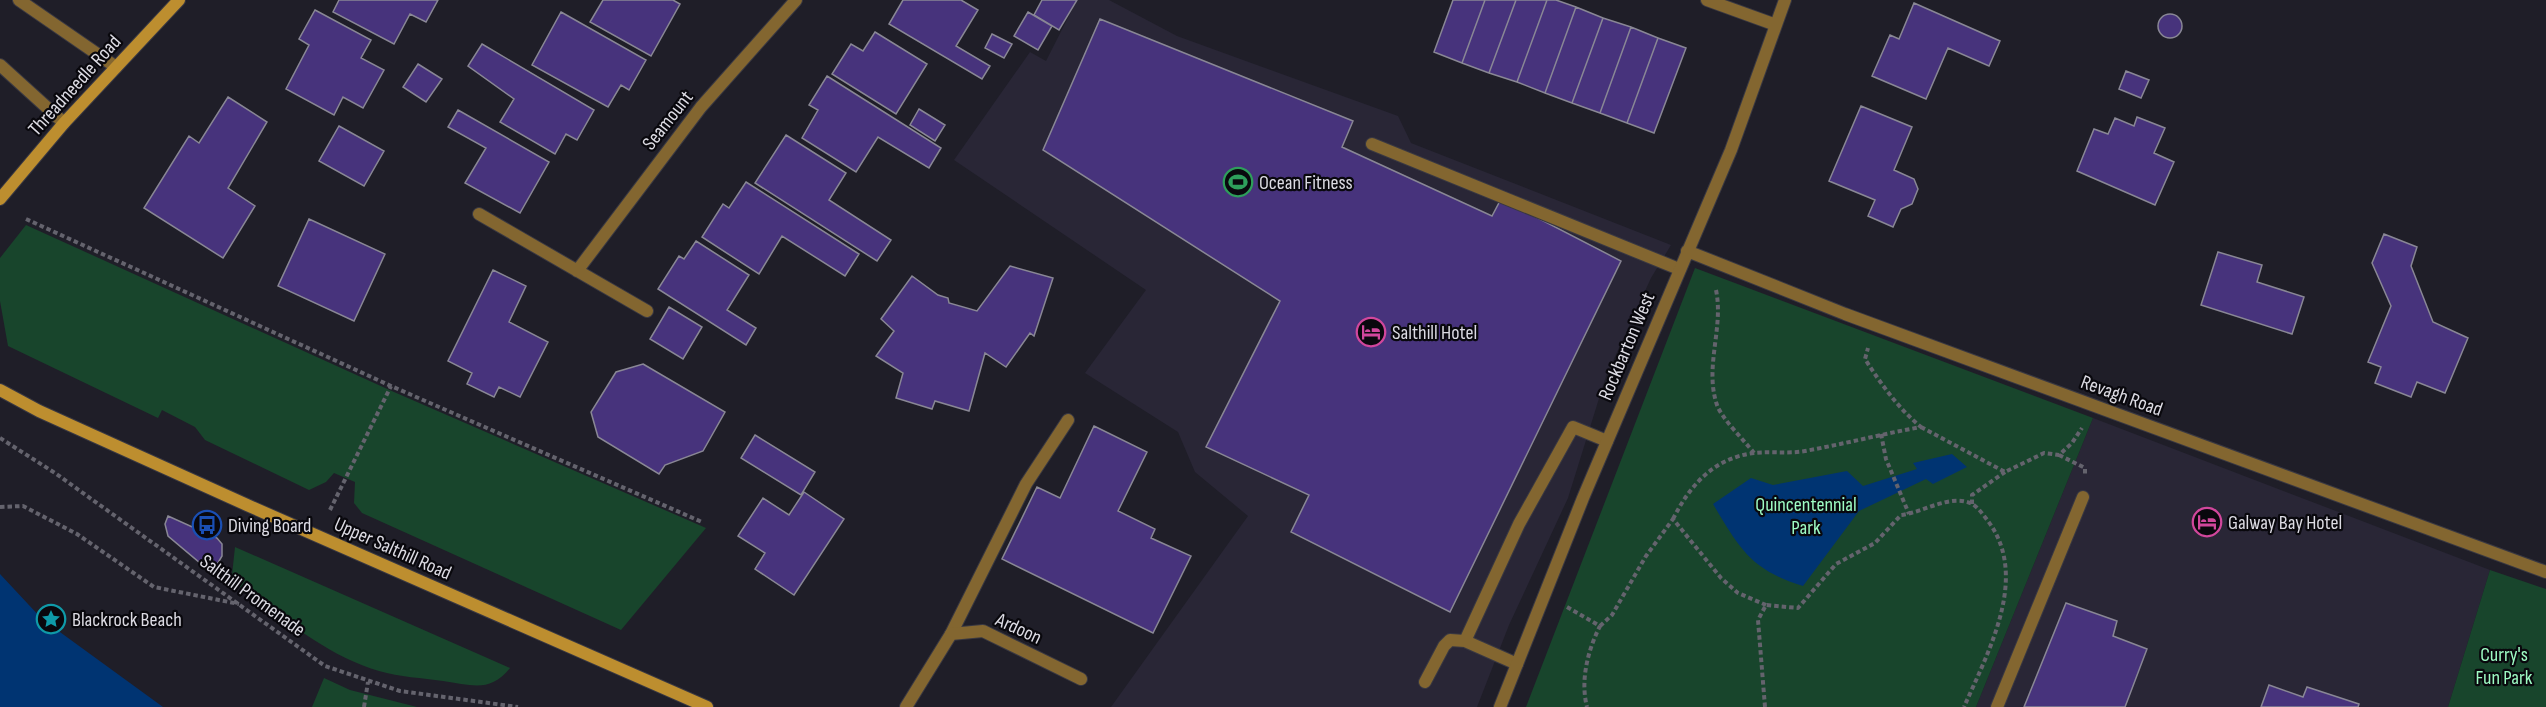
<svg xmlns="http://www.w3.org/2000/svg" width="2546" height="707" viewBox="0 0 2546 707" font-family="'Sofia Sans Condensed',sans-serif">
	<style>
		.built { fill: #292636 }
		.green { fill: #18452c }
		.water { fill: #003472 }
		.building { fill: #47337c; stroke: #898795; stroke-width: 1.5 }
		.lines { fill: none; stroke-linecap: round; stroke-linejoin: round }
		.lane-casing { stroke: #393842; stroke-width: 14 }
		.street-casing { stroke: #393842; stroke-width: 14 }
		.secondary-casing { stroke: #393842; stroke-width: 14 }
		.path { stroke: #64636d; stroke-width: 4; stroke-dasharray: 4.5 3; stroke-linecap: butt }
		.lane { stroke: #836630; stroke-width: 12 }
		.street { stroke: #836630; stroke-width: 12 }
		.secondary { stroke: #bd8e2f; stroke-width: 12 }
		.labels { text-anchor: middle; stroke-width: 4.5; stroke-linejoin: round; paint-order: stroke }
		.street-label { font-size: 20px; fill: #dcdbe3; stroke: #09080d }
		.poi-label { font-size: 20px; fill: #dcdbe3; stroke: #09080d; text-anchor: start }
		.park-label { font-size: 20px; fill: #9efcc4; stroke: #09080d }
	</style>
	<rect width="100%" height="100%" fill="#1f1e28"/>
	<path class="built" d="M1077 0H1109L1177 36 1398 116 1411 143 1671 245 1651 278 1606 376 1568 498 1509 625 1477 707H1111L1248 516 1195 472 1178 432 1085 373 1146 290 954 160 1030 52 1046 61Z
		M2093 418 2490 570 2448 707H1976Z"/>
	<path class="green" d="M26 225 394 392 706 528 621 630 362 513 354 503 355 482 334 473 326 482 309 490 205 440 195 427 162 410 158 418 8 346 0 301V258Z
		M1695 268 2093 418 1976 707H1526Z
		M235 547 510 668C490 693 472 685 443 681 422 678 400 677 379 671 327 656 285 619 241 588L232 575Z
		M2490 570 2546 589V707H2448Z
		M324 678 350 690 417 707H312Z"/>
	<path class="water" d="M1952 454 1967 467 1933 484 1926 479 1859 511 1803 586C1751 570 1740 549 1713 504L1751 478 1773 485 1847 471 1863 486 1917 469 1913 463Z
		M0 574 42 619 163 707H0Z"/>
	<path class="building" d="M339 0H438L426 22 410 14 394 44 333 12Z
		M603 0H673L680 4 651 56 590 22Z
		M903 0H961L978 10 956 46 990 66 982 79 889 24Z
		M1042 0H1077L1059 30 1034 15Z
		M1453 0H1485L1462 63 1434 52Z
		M1485 0H1516L1489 73 1462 63Z
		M1516 0H1547L1517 82 1489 73Z
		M1547 0H1556L1576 7 1545 93 1517 82Z
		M1914 3 2000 41 1989 66 1948 48 1926 99 1872 76 1890 35 1899 39Z
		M1576 7 1603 18 1572 103 1545 93Z
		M315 10 371 40 361 58 384 70 363 108 343 97 334 115 286 89 309 45 299 39Z
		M561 12 646 60 629 90 621 85 608 107 532 65Z
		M1028 12 1052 26 1038 50 1014 36Z
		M2158 26a12 12 0 1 1 24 0a12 12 0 1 1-24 0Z
		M1603 18 1631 27 1600 113 1572 103Z
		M1100 19 1353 121 1342 147 1492 216 1501 199 1621 261 1450 612 1291 532 1309 495 1206 447 1280 301 1043 150Z
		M1631 27 1658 38 1627 123 1600 113Z
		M875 32 927 64 896 114 832 74 851 44 863 51Z
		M992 34 1012 44 1004 58 985 48Z
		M1658 38 1686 48 1654 133 1627 123Z
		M482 44 594 110 577 140 566 134 555 154 500 122 514 99 468 66Z
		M418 64 442 79 426 102 403 87Z
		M2126 71 2149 80 2141 98 2119 89Z
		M827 76 941 148 929 168 878 137 856 172 802 138 818 110 809 105Z
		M228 97 267 122 228 188 255 206 223 258 144 208 189 136 199 143Z
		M1861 106 1912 127 1894 170 1914 179 1918 189 1912 204 1901 209 1893 227 1868 216 1875 200 1829 181Z
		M919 109 945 125 935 141 910 125Z
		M458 110 549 162 520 213 465 183 486 148 448 127Z
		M2137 117 2165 128 2154 153 2174 162 2155 205 2077 171 2094 129 2108 134 2115 118 2134 126Z
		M339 126 384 151 364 186 319 161Z
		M786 135 846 173 829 200 891 240 877 261 755 183Z
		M746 182 859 254 845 276 782 236 759 274 702 237 723 204 729 208Z
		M309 219 385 254 354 321 278 286Z
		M2384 234 2417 247 2411 266 2433 322 2468 338 2445 393 2417 382 2411 397 2375 383 2381 367 2368 362 2391 306 2372 263Z
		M696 241 749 275 727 310 756 328 746 345 658 289 679 256 684 259Z
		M2218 252 2262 265 2257 282 2304 297 2292 334 2201 305Z
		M1010 266 1053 278 1034 336 1030 333 1006 367 985 353 969 411 935 401 932 409 896 398 903 373 876 356 894 331 881 319 912 276 938 295 948 298 949 303 977 311Z
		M493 270 526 286 509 322 548 342 520 397 499 387 494 397 467 384 472 373 448 361Z
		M669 307 702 327 683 359 650 339Z
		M643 364 725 412 703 451 665 465 659 474 598 437 591 412 616 372Z
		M1094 426 1147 452 1118 511 1155 529 1151 538 1191 556 1153 633 1002 559 1037 487 1060 498Z
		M755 435 815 472 801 495 741 458Z
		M804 492 844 519 794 595 755 569 765 553 738 536 763 498 789 515Z
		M168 516 217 538 222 544V556L212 573 168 536 165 524Z
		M2066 603 2117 621 2113 636 2147 649 2125 707H2024Z
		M2269 685 2303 697 2307 687 2359 704 2358 707H2261Z"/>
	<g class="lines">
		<g class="lane-casing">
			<path id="lane" d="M1372 144 1679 269
				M951 634 1026 484 1068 420
				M1465 641 1519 524 1573 427 1607 441
				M1425 682 1444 646 1450 640 1465 641 1517 664
				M1997 707 2083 497"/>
		</g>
		<g class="street-casing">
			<path id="street" d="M19 0 116 67
				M1707 0 1776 25
				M0 65 64 123
				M479 214 647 311
				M1687 251 1845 314 2546 572
				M577 271 701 107 796 0
				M906 707 951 634 983 631 1081 679
				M1500 707 1583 498 1731 150 1785 0"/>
		</g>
		<g class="secondary-casing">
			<path id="secondary" d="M0 199 64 123 179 0
				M0 390 39 411 247 505 707 707"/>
		</g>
		<path class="path" d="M26 219 391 386 702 522
			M1716 290C1724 328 1704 367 1717 405 1722 419 1744 440 1754 453
			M1921 427 2005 472 2044 453 2059 455 2072 443 2082 428
			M1881 434 1886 459 1909 514
			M0 438 55 473 325 666 400 691 518 707
			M2059 455 2085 468V474
			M1972 504V495L2005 472
			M0 507 23 506 77 534 154 587 239 604
			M330 510 391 386
			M1673 519C1690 485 1714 458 1754 453 1771 451 1788 454 1805 451 1844 444 1882 434 1921 427 1898 408 1881 384 1865 359L1868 348
			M1567 607 1600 626C1588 650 1580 680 1587 707
			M1600 626 1612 615 1646 556 1673 519 1721 578 1738 593 1766 605
			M364 707 368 682
			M1765 707 1758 620 1766 605 1798 608 1836 564 1875 543 1901 515C1922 513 1951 493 1972 504 1978 507 1984 516 1988 521 2030 577 1988 652 1964 707"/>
		<use href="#lane" class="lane"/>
		<use href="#street" class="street"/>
		<use href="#secondary" class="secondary"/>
	</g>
	<defs>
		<g id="stadium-ring" transform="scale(1.5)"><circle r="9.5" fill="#09080d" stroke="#2e9e5b" stroke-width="1.5"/><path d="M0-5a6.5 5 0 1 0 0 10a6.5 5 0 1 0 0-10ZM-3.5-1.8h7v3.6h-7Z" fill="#2e9e5b"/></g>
		<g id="hotel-ring" transform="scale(1.5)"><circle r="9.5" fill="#09080d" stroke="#d1479c" stroke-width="1.5"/><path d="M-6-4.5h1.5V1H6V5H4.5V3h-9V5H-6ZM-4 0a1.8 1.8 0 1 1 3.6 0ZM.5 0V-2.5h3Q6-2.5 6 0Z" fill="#d1479c"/></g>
		<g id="bus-ring" transform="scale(1.5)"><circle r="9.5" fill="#09080d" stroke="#1a4fb4" stroke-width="1.5"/><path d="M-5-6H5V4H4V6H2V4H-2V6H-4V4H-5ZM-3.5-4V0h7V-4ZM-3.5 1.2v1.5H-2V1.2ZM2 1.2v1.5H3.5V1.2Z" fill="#1a4fb4"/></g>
		<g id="sight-ring" transform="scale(1.5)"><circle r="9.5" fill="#09080d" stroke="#0f9aa8" stroke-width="1.5"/><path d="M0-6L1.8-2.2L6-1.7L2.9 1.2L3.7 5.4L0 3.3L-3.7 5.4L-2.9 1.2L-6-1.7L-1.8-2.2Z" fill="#0f9aa8"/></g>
	</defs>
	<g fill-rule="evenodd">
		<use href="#stadium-ring" x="1238" y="182"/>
		<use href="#hotel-ring" x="1371" y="332"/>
		<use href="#hotel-ring" x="2207" y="522"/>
		<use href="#bus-ring" x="207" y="525"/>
		<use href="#sight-ring" x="51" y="619"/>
	</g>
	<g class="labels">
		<g class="street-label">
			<text transform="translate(74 85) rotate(-48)" y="7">Threadneedle Road</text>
			<text transform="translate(667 120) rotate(-52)" y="7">Seamount</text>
			<text transform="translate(1626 346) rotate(-67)" y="7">Rockbarton West</text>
			<text transform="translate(2122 395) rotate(20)" y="7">Revagh Road</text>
			<text transform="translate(393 548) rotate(24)" y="7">Upper Salthill Road</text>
			<text transform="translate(253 595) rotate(36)" y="7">Salthill Promenade</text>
			<text transform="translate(1019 628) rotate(25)" y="7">Ardoon</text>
		</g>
		<g class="poi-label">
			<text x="1259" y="189">Ocean Fitness</text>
			<text x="1392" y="339">Salthill Hotel</text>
			<text x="2228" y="529">Galway Bay Hotel</text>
			<text x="228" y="532">Diving Board</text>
			<text x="72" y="626">Blackrock Beach</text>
		</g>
		<g class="park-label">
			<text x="1806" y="511">Quincentennial<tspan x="1806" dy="23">Park</tspan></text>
			<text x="2504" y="661">Curry's<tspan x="2504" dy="23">Fun Park</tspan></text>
		</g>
	</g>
</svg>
